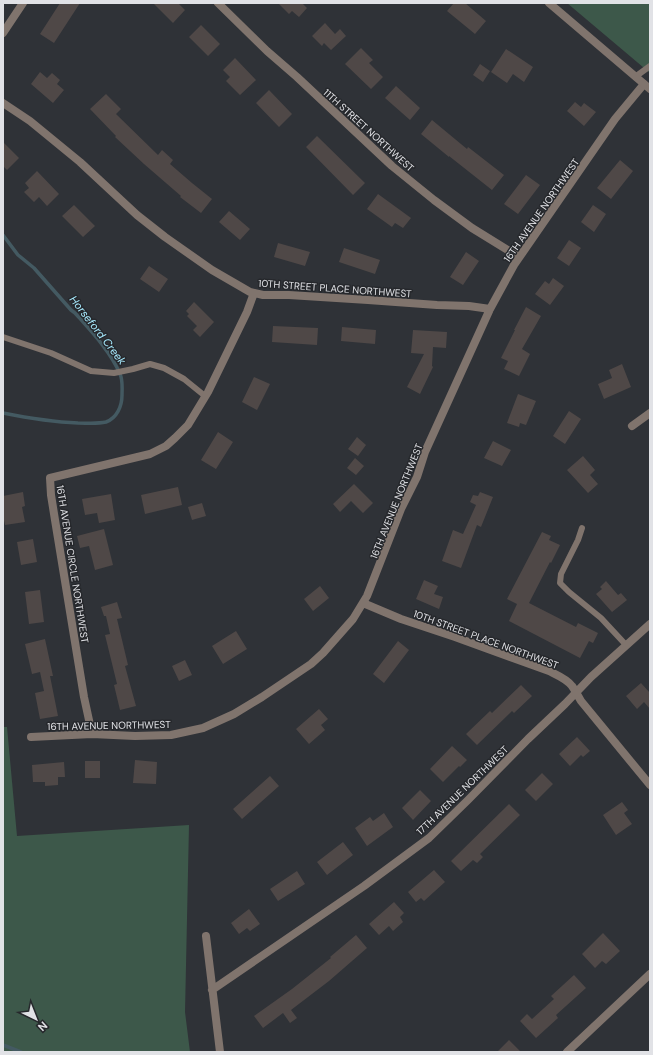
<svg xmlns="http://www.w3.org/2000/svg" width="653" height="1055" viewBox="0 0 653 1055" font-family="'DM Sans',sans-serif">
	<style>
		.green { fill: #3d584a }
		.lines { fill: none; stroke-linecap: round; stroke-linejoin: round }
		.stream { stroke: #445a62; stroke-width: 3.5 }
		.building { fill: #4f4847 }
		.service { stroke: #80746d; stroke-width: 6 }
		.minor { stroke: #80746d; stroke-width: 8 }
		.tertiary { stroke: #80746d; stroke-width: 8 }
		.labels { text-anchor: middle; stroke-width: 3; stroke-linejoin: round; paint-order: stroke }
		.street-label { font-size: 10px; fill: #e1e2e6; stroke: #26282c }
		.water-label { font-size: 11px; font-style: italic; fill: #a7eafe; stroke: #26282c }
	</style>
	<rect width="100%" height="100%" fill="#2f3237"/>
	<path class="green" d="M567 3H650V73Z
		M3 727H7L17 836 189 825 185 1012 190 1052H3Z"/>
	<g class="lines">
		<path class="stream" d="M3 235 18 255 34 268 71 310 75 313C91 331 111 352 120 374 123 380 122 389 122 395 122 406 117 418 106 422 97 424 88 423 78 423 53 422 28 418 3 413
			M3 1045 21 1052"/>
	</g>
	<path class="building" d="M60 3H80L54 43 40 34Z
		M153 3H178L185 10 173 23Z
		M278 3H302L307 8 299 17 292 11 289 14Z
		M454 3H465L486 21 475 34 447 11Z
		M325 23 335 34 340 29 346 36 331 50 324 43 322 46 312 36Z
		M201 25 220 44 208 56 189 37Z
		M361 48 373 60 369 63 383 77 371 89 345 64Z
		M506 49 533 67 524 82 513 74 507 83 491 72Z
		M235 58 256 80 240 95 226 81 230 77 223 70Z
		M480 64 490 71 483 82 473 75Z
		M40 72 47 78 52 73 60 80 57 84 64 90 53 103 31 84Z
		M396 86 420 108 410 120 385 98Z
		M269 90 292 114 279 127 256 103Z
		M106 94 121 109 116 114 158 155 162 150 173 160 170 164 192 183 212 199 201 213 180 197 181 196 144 164 115 137 116 136 90 109Z
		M575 102 581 107 584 103 596 112 584 126 567 111Z
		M432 120 467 149 468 147 504 175 492 190 449 156V157L421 134Z
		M317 136 365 183 353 195 306 147Z
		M3 142 19 158 7 170 3 166Z
		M620 160 633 171 611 199 597 188Z
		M37 171 59 194 47 206 39 197 34 202 24 192 29 188 25 183Z
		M526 175 540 185 518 214 504 204Z
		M378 194 411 218 403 228 395 223 392 227 367 209Z
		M74 205 95 226 83 237 62 216Z
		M593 205 606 214 594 232 581 222Z
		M229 211 250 229 240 240 219 222Z
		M569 240 581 248 569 266 557 258Z
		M278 243 310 252 305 266 274 257Z
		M344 248 380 260 375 274 339 262Z
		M466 252 479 261 463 285 450 277Z
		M149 266 168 279 159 292 140 279Z
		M553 278 564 286 550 305 535 294 545 281 549 284Z
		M194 302 214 322 200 337 193 330 197 326 187 316 189 314 186 311Z
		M526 307 541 316 522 349 530 354 519 376 504 369 508 361 501 358 515 330H514Z
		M273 326 318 328 317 345 272 342Z
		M342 327 376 330 375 344 341 341Z
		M413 330 447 332 446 348 433 347 432 366 433 367 420 394 407 387 424 354 411 353Z
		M622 364 631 387 604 399 598 384 612 378 609 370Z
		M254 377 270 384 257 410 242 402Z
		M518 394 536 401 526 425 520 423 519 427 507 423Z
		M569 411 581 419 565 444 553 436Z
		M218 432 233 442 216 469 201 460Z
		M357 437 366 445 358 456 348 449Z
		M493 441 511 450 502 466 484 458Z
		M583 456 595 470 590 475 598 484 588 493 567 470Z
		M355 458 364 466 356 475 347 468Z
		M354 484 373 503 363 513 351 501 340 512 333 504Z
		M178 487 182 505 145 514 141 495Z
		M23 492 25 506 22 507 25 522 5 525 3 516V496Z
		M480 492 493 497 481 527 477 525 461 568 442 561 453 530 463 534 476 505 470 502 473 495 478 496Z
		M111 494 115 520 99 523 97 513 85 515 82 499Z
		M202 503 206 516 192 520 188 507Z
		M104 529 113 565 95 570 89 546 80 548 77 536Z
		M542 532 551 536 549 540 560 545 551 563 550 562 529 603 576 627 578 623 598 633 593 643 589 641 580 658 509 621 517 604 507 599Z
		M33 539 37 562 21 565 17 542Z
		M424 580 438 586 434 594 443 597 439 609 416 599Z
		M606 581 618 595 621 593 627 600 612 612 596 594 602 589 600 587Z
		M320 586 329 598 313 611 304 599Z
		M40 590 44 622 29 624 25 592Z
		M117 602 122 618 117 619 128 665 125 666 136 706 120 710 114 685 117 684 105 635 110 634 106 616H104L101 607Z
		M236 631 247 649 223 664 212 646Z
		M45 639 53 676H50L58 716 40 719 35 693 44 691 40 672 32 674 25 644Z
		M398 641 409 650 384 683 373 674Z
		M185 660 192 675 179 681 172 666Z
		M641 683 650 693V709L644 702 637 709 626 696Z
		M521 685 532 696 514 713 512 711 477 745 466 734 490 711 492 713Z
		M319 709 328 719 321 725 325 730 309 744 296 729Z
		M577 737 590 751 583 757 581 755 570 766 559 754Z
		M452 746 467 760 460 767 459 766 443 782 430 769Z
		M135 760 157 762 156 784 133 783Z
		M85 761H100V778H85Z
		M64 762 65 777H58V785L45 786V782H33L32 765Z
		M542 773 553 784 536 801 525 790Z
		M270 776 279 786 242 819 233 809Z
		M420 790 431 801 413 820 402 808Z
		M622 802 628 810 624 813 632 824 616 835 603 815Z
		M509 804 520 815 480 854 483 857 477 863 473 860 461 871 451 861Z
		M384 813 393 827 367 846 355 828 370 817 373 821Z
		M343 842 353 855 327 875 317 862Z
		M434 870 445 882 424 901 421 898 416 902 408 892Z
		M297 871 305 884 278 901 270 889Z
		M394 902 404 913 400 917 403 922 393 931 389 926 379 935 369 924Z
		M249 909 260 924 250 931 247 928 239 934 231 923Z
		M603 933 620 951 606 964 602 961 595 968 582 954Z
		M356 935 367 948 329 981 291 1010 297 1018 290 1023 283 1013 263 1028 254 1016 292 989 331 958 330 957Z
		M574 975 586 988 556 1015 558 1018 536 1038 520 1021 527 1014 532 1019 554 999 551 996Z
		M509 1040 521 1052H497Z"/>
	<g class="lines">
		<path class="service" d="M635 77 650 66
			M3 337 51 353 91 371 114 373 133 369 150 364 164 368 184 379 205 396
			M582 528 578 540 561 574 560 583 569 592 601 618 626 645"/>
		<path class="minor" d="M218 3 267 51 297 77 392 166 434 200 472 228 519 257
			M3 33 23 3
			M3 103 30 121 80 162 137 215 165 237 212 270 250 292 263 295H289L368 300 437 305 469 306 490 309
			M632 426 650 413
			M363 603 401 619 455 637 549 671C557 675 567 679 572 686 575 690 578 696 581 701L650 785
			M92 734 84 697 55 520 51 495 50 478 150 454 166 446 175 438 188 425 208 392 247 312 254 293
			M31 737 92 734 135 736 171 735 203 728 234 714 262 697 311 664 323 653 353 619 367 596 401 509 417 477 425 452 490 309 514 265 615 119 644 84
			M206 936 220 1052
			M212 990 364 886 429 838 468 800 528 739 565 704 591 677 650 624
			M567 1052 650 974"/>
		<path class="tertiary" d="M549 3 650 89"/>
	</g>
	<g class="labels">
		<g class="street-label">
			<text transform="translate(369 130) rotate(42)" y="4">11TH STREET NORTHWEST</text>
			<text transform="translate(541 210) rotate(-55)" y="4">16TH AVENUE NORTHWEST</text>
			<text transform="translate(335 288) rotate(4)" y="4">10TH STREET PLACE NORTHWEST</text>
			<text transform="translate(396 501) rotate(-68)" y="4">16TH AVENUE NORTHWEST</text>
			<text transform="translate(73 564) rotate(81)" y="4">16TH AVENUE CIRCLE NORTHWEST</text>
			<text transform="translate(486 639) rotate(20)" y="4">10TH STREET PLACE NORTHWEST</text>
			<text transform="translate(109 725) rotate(-1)" y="4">16TH AVENUE NORTHWEST</text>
			<text transform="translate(462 790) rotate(-44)" y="4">17TH AVENUE NORTHWEST</text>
		</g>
		<g class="water-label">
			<text transform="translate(98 330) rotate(52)" y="4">Horseford Creek</text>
		</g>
	</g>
	<rect width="653" height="1055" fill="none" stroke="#e1e2e6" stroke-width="8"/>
	<g transform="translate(36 1019) rotate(137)" stroke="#26282c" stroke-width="3" paint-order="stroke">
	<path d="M0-3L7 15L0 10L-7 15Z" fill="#e1e2e6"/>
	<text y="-6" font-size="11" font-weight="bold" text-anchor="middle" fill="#e1e2e6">N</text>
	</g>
</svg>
